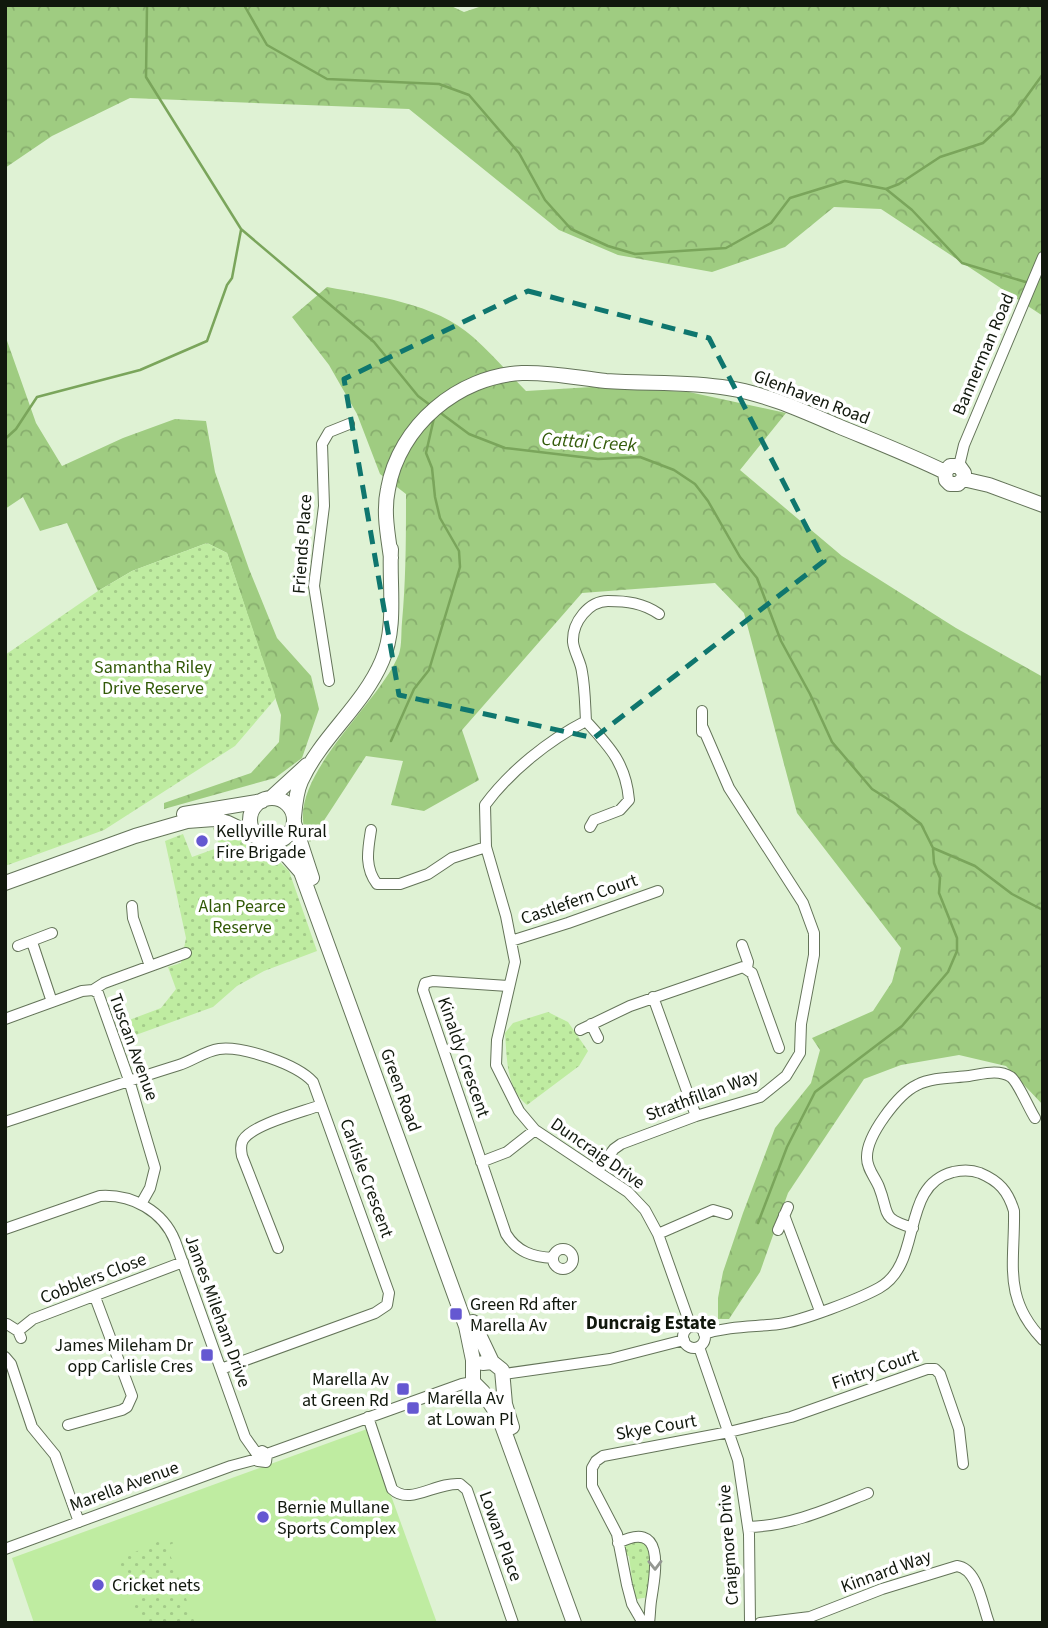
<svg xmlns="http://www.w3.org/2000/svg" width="1048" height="1628" viewBox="0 0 1048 1628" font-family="'Source Sans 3',sans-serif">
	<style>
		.grass { fill: #bfeca1 }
		.forest { fill: url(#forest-crowns) }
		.park { fill: url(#park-dots) }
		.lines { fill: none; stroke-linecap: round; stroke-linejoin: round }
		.stream { stroke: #7aa55b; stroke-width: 2.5 }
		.minor-casing { stroke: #647459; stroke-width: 12 }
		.major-casing { stroke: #647459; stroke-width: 16 }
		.minor { stroke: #fff; stroke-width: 10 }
		.major { stroke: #fff; stroke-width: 14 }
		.oneway { stroke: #949792 }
		.marked { fill: none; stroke: #0f766e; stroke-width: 5; stroke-dasharray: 14 9; stroke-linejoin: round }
		.poi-dot { fill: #6558d1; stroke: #fff; stroke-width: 2.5 }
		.labels { text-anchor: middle; stroke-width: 7; stroke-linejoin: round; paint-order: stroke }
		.street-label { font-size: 18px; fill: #11180d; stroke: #fff }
		.park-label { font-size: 18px; fill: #315907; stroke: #fff }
		.poi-label { font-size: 18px; fill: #11180d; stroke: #fff; text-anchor: start }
		.water-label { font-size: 19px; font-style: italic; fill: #335b0a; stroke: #fff }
		.neighbourhood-label { font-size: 19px; font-weight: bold; fill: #11180d; stroke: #fff }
	</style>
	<defs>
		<pattern id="forest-crowns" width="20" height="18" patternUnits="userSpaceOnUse" patternTransform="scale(1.75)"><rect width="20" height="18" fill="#9fcc81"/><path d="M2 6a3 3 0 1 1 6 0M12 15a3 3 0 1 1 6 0" fill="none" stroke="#88ae6e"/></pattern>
		<pattern id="park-dots" width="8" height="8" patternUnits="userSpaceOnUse" patternTransform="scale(1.75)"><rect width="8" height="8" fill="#bfeca1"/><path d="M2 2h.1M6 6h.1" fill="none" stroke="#a3ca89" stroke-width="1.8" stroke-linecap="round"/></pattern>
	</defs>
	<rect width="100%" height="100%" fill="#dff2d4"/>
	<path class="grass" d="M367 1429 437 1623H34L12 1558Z"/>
	<path class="forest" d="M5 5H449L464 12 485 5H1043V316L881 209 834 207 785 247 712 272 618 255 559 230 409 109 130 98 52 136 5 168Z
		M327 287C375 296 435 303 473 337 492 354 509 374 526 391L592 387 689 392 786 413 740 470 842 556 956 628 1043 677V1105L1006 1066 959 1055 901 1065 864 1079 788 1193 760 1272 729 1319H718V1298L723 1272 743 1213 775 1128 811 1083 820 1050 812 1038 873 1011 892 982 901 948 797 813 744 613 715 583 582 593 462 730 479 780 424 811 391 805 403 761 366 756 310 842C275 785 379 706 399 654 402 645 401 632 402 622 406 579 406 536 406 494L380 474 357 414 329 365 292 317Z
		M5 335 36 423 62 466 123 438 175 419 206 421 215 472 249 569 277 638 311 676 319 709 302 758 275 778 164 809V803L251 773 279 742 281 715 227 553 207 543 132 571 98 591 67 523 40 531 23 497 5 509Z"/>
	<path class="park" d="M207 543 227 553 276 698 235 746 104 830 5 866V655L98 591 132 571Z
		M213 828 241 832 254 845 266 849 289 871 317 951 264 971 237 986 213 1007 122 1040 116 1025 161 1008 176 989 168 967 181 963 186 938 165 841 183 834 192 857 220 847Z
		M548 1012 568 1022 588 1051 579 1066 527 1105C506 1089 507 1057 505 1033L513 1023Z
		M171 1536 174 1543 167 1546 195 1623H141L117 1560Z
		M644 1540 653 1560 649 1565V1597L637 1599 631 1594 632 1580 629 1556 625 1555 624 1544Z"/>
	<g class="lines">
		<path class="stream" d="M147 5 146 77 241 229 374 342 418 396 430 405
			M244 5 267 45 327 79 439 84 469 95 519 153 545 200 571 229 608 246 635 254 726 248 771 223 790 198 845 181 886 189 912 210 962 263 1029 283
			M886 189 899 184 940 157 983 143 1014 114 1043 74
			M438 411 469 434 505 448 598 459 640 457 674 470 695 484 708 501 740 557 757 578 781 641 810 694 832 742 872 789 894 803 921 824 933 848 975 866 1012 894 1043 910
			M5 439 16 429 37 397 140 370 207 341 227 285 232 278 241 230
			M391 741 414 689 429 670 460 567 459 551 440 518 435 497 432 468 426 453 434 418
			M758 1223 787 1147 815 1092 902 1026 948 972 957 951V938L939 893 940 878 934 863 933 849"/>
		<g class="minor-casing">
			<path id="minor" d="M959 466 964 445 1043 257
				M329 681 314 586 324 506 322 444 329 432 349 424
				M702 711V732
				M586 721C549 740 510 771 485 805L486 847 506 916 515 962 497 1040 496 1065 519 1111 535 1130 628 1192 645 1210 658 1234 691 1327
				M586 721C585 704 585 688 582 672 581 662 574 652 573 642 572 622 589 601 608 601 627 601 643 603 659 614
				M586 721C610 747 626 764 629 800L620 810 594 820 590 827
				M371 830C368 849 364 867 377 884H400L428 874 452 858 486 847
				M132 906 133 918 150 966
				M511 941 568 923 658 891
				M32 942 52 1002
				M742 945 748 962 747 968
				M18 946 52 933
				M508 986 433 981 425 983 423 990 506 1234C517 1252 533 1257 553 1258
				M93 990 104 983 186 953
				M653 997 696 1116
				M5 1019 82 991 93 990 98 993 129 1080 155 1168 150 1188 141 1204
				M591 1024 598 1038
				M580 1030 630 1006 743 967 752 973 779 1048
				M5 1122C63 1103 121 1083 179 1065 192 1061 205 1051 219 1049 243 1046 297 1064 313 1082L389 1293 387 1305 375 1313 221 1369
				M481 1162 507 1152 535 1130
				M597 1171 614 1149 621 1144 696 1116 760 1097 786 1076 800 1053 801 1024 814 955V933L803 903 729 788 703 728
				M784 1215 820 1311
				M913 1228C880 1218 890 1215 879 1187 875 1177 867 1169 867 1158 866 1136 898 1094 917 1085 932 1077 953 1078 969 1076 983 1074 998 1069 1011 1077 1018 1082 1029 1109 1035 1118
				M5 1229 100 1196C132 1194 163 1211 175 1241L245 1437 257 1454 258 1461 266 1462 267 1454
				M778 1230 788 1207
				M658 1234 713 1210 727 1214
				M278 1248 242 1156C241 1151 240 1145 243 1140 253 1124 303 1112 321 1105
				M553 1259a10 10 0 1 1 20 0a10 10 0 1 1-20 0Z
				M7 1324 18 1331 21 1338
				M683 1337a11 11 0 1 1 22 0a11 11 0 1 1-22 0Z
				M18 1331 33 1319 183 1262
				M704 1334C729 1326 753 1327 779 1324 802 1321 859 1299 879 1288 924 1263 899 1186 953 1172 962 1170 972 1170 980 1173 999 1181 1008 1191 1014 1211 1015 1263 1002 1298 1043 1340
				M699 1347 738 1460 749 1534 750 1623
				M5 1357 11 1364 32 1427 55 1455 79 1522
				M504 1374 610 1359 684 1340
				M368 1417 392 1489C410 1506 435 1482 460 1484L467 1490 513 1623
				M68 1425 122 1410 127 1407 132 1396 95 1297
				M262 1451 267 1454 462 1384 473 1382
				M748 1527C791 1526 828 1509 868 1493
				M618 1543C667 1518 655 1575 651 1601 650 1608 650 1616 649 1623
				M5 1549 231 1466 257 1459
				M643 1623 632 1604 627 1585 617 1534 592 1486V1468L596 1461 603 1456 729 1432 791 1417 927 1369H935L940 1374 959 1429 963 1464
				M760 1623 810 1617 882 1589 957 1566C978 1569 982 1605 989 1623"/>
		</g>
		<g class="major-casing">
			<path id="major" d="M945 472 950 466H959L964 473 963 479
				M945 472 946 480 950 484H958L963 479
				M963 479 989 485 1043 505
				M391 558C388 535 383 512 388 489 399 426 458 376 522 373 551 372 578 378 606 381 647 384 688 381 728 388 766 394 803 411 838 426 874 441 910 455 945 472
				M250 820a22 22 0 1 1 44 0a22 22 0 1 1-44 0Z
				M271 798 307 765
				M184 814 262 801
				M294 817C295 805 296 792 301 781 321 737 363 706 382 661 397 627 389 585 391 549
				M294 823 312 878
				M261 840 287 856 301 872 466 1326 473 1360V1382L483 1392 499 1417 574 1623
				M5 883 135 836 187 821 214 819 228 823 257 837
				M473 1322 492 1362
				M483 1363 492 1362 502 1370 505 1404 512 1427"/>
		</g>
		<use href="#minor" class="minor"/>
		<use href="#major" class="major"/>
	</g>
	<defs><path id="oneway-chevron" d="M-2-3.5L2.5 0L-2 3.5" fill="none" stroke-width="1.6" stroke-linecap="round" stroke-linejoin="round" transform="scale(1.75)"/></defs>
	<use class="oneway" href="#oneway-chevron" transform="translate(655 1565) rotate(89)"/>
	<path class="marked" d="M528 291 709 338 824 561 594 738 399 695 344 379Z"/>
	<g class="poi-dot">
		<circle cx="202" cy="841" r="7"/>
		<rect x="449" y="1307" width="14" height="14" rx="3.5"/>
		<rect x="200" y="1348" width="14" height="14" rx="3.5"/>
		<rect x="396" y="1382" width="14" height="14" rx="3.5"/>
		<rect x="406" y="1401" width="14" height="14" rx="3.5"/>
		<circle cx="263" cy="1517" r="7"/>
		<circle cx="98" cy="1585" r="7"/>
	</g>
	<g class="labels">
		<g class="street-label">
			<text transform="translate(983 354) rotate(-67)" y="6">Bannerman Road</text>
			<text transform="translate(812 397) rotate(21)" y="6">Glenhaven Road</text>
			<text transform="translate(302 544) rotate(-86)" y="6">Friends Place</text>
			<text transform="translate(579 899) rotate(-19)" y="6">Castlefern Court</text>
			<text transform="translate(134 1047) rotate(70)" y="6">Tuscan Avenue</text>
			<text transform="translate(464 1057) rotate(71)" y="6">Kinaldy Crescent</text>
			<text transform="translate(401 1090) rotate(70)" y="6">Green Road</text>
			<text transform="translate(702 1095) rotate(-20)" y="6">Strathfillan Way</text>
			<text transform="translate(598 1153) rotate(35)" y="6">Duncraig Drive</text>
			<text transform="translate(367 1178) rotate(70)" y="6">Carlisle Crescent</text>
			<text transform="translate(93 1278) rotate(-21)" y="6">Cobblers Close</text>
			<text transform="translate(218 1311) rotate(70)" y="6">James Mileham Drive</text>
			<text transform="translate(875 1369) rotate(-19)" y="6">Fintry Court</text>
			<text transform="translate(656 1427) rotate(-10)" y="6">Skye Court</text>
			<text transform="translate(124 1486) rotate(-20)" y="6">Marella Avenue</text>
			<text transform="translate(501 1536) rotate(70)" y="6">Lowan Place</text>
			<text transform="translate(728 1545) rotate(-94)" y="6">Craigmore Drive</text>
			<text transform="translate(886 1571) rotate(-20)" y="6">Kinnard Way</text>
		</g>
		<g class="park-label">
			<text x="153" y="673">Samantha Riley<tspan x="153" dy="21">Drive Reserve</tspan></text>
			<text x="242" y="912">Alan Pearce<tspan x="242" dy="21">Reserve</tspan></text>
		</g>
		<g class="poi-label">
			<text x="216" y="837">Kellyville Rural<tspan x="216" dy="21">Fire Brigade</tspan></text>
			<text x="470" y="1310">Green Rd after<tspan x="470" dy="21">Marella Av</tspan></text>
			<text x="193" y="1351" text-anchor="end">James Mileham Dr<tspan x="193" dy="21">opp Carlisle Cres</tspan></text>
			<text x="389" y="1385" text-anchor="end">Marella Av<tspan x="389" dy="21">at Green Rd</tspan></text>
			<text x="427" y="1404">Marella Av<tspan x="427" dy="21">at Lowan Pl</tspan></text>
			<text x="277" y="1513">Bernie Mullane<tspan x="277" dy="21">Sports Complex</tspan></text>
			<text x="112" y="1591">Cricket nets</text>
		</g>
		<g class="water-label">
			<text transform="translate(589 441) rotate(4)" y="7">Cattai Creek</text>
		</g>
		<g class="neighbourhood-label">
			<text x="651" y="1329">Duncraig Estate</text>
		</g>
	</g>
	<rect width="1048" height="1628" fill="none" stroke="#11180d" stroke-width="14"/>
</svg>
